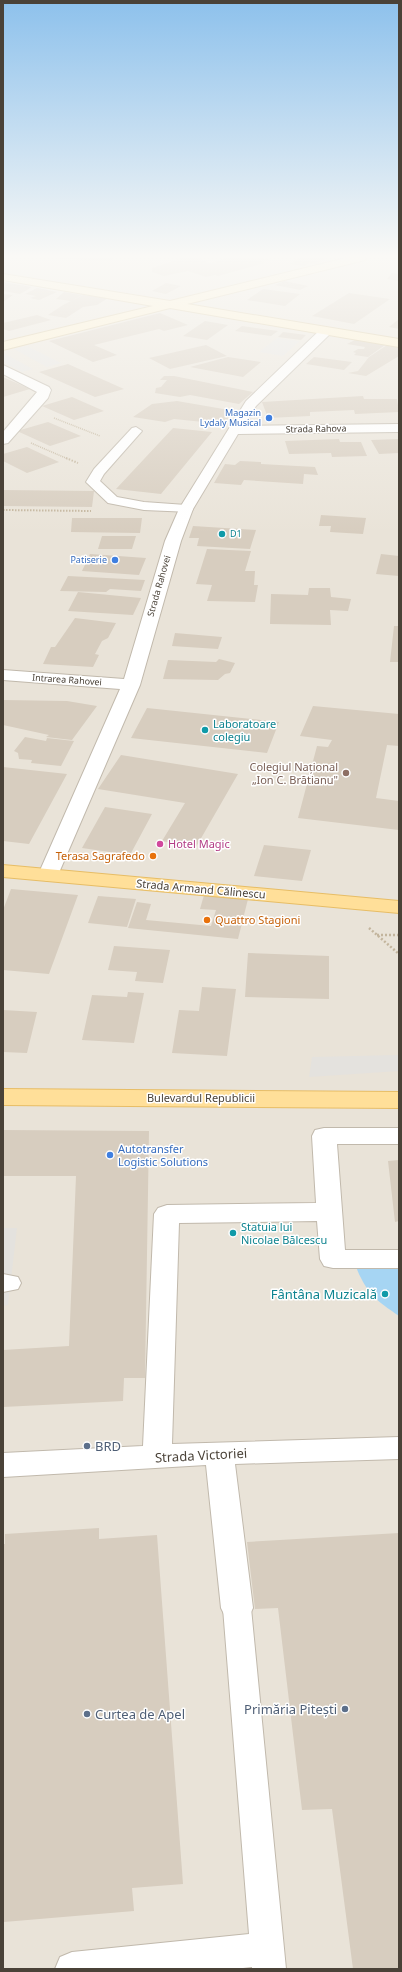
<svg xmlns="http://www.w3.org/2000/svg" width="402" height="1972" viewBox="0 0 402 1972" font-family="'Noto Sans',sans-serif">
	<style>
		.residential { fill: #e9e3d8 }
		.parking { fill: #e4e2de }
		.water { fill: #a6d5f3 }
		.building { fill: #d7cdbf }
		.lines { fill: none; stroke-linecap: round; stroke-linejoin: round }
		.lane-casing { stroke: #c1b9ac; stroke-width: 2 }
		.street-casing { stroke: #c1b9ac; stroke-width: 2 }
		.secondary-casing { stroke: #d6c499; stroke-width: 2 }
		.primary-casing { stroke: #e7bd66; stroke-width: 2 }
		.path-far2 { stroke: #c3b59d; stroke-width: 1.5; stroke-dasharray: 1 1; stroke-linecap: butt }
		.path-far1 { stroke: #c3b59d; stroke-width: 2; stroke-dasharray: 1.5 1.5; stroke-linecap: butt }
		.path { stroke: #c3b59d; stroke-width: 2.5; stroke-dasharray: 2 2; stroke-linecap: butt }
		.lane { fill: #fff; fill-rule: evenodd }
		.street { fill: #fff; fill-rule: evenodd }
		.secondary { fill: #fff1ca; fill-rule: evenodd }
		.primary { fill: #ffdf99; fill-rule: evenodd }
		.shop-dot { fill: #3f7fe0; stroke: #fff; stroke-width: 1.5 }
		.culture-dot { fill: #0f9aa8; stroke: #fff; stroke-width: 1.5 }
		.education-dot { fill: #8d6e63; stroke: #fff; stroke-width: 1.5 }
		.hotel-dot { fill: #d1479c; stroke: #fff; stroke-width: 1.5 }
		.food-dot { fill: #e8710a; stroke: #fff; stroke-width: 1.5 }
		.service-dot { fill: #5c6f8a; stroke: #fff; stroke-width: 1.5 }
		.labels { text-anchor: middle; stroke-width: 3; stroke-linejoin: round; paint-order: stroke }
		.far-shop-label { font-size: 9px; fill: #366cbe; stroke: #fff; text-anchor: end }
		.far-street-label { font-size: 9px; fill: #4a4238; stroke: #fff }
		.far-culture-label { font-size: 9px; fill: #0d838f; stroke: #fff; text-anchor: start }
		.culture-label { font-size: 11px; fill: #0d838f; stroke: #fff; text-anchor: start }
		.education-label { font-size: 11px; fill: #785e54; stroke: #fff; text-anchor: end }
		.hotel-label { font-size: 11px; fill: #b23c85; stroke: #fff; text-anchor: start }
		.food-label { font-size: 11px; fill: #c56008; stroke: #fff; text-anchor: end }
		.street-label { font-size: 11px; fill: #4a4238; stroke: #fff }
		.shop-label { font-size: 11px; fill: #366cbe; stroke: #fff; text-anchor: start }
		.near-culture-label { font-size: 13px; fill: #0d838f; stroke: #fff; text-anchor: end }
		.near-service-label { font-size: 13px; fill: #4e5e75; stroke: #fff; text-anchor: start }
		.near-street-label { font-size: 13px; fill: #4a4238; stroke: #fff }
	</style>
	<rect width="100%" height="100%" fill="#f5f2ea"/>
	<path class="residential" d="M3 258H399V1969H3Z"/>
	<path class="parking" d="M277 338 300 341 283 356 259 352Z
		M27 346 61 363 47 367 14 349Z
		M3 353 33 369 22 372 3 362Z
		M399 1055V1071L309 1077 312 1057Z
		M3 1228H17L8 1305 3 1306Z"/>
	<path class="water" d="M356 1267H399V1316C376 1300 367 1294 356 1267Z"/>
	<path class="building" d="M51 258H113L112 261Z
		M183 258H197L210 263 227 258 272 259 261 262 265 263 218 276 215 275 206 277 188 271 164 276 152 272V268Z
		M298 258H325L317 264 309 263 305 266 290 264Z
		M392 273 399 274V281L387 279Z
		M284 281 308 286 300 290 275 285Z
		M3 282 32 287 20 294 3 291Z
		M166 283 181 286 166 294 152 291Z
		M37 288 57 292 39 300 30 298 36 296 25 294Z
		M263 289 300 294 285 306 247 300Z
		M64 292 82 295 71 301 56 299Z
		M349 293 390 299 354 324 312 316Z
		M3 294 13 295 3 302Z
		M83 295 108 298 97 305 83 307 66 318 48 315 63 305Z
		M160 313 188 325 164 331 159 329 94 345 117 355 93 362 49 341Z
		M37 315 51 320 9 331 3 329V323Z
		M399 319V329L389 327Z
		M205 321 228 325 207 340 183 336Z
		M242 326 278 331 271 336 235 331Z
		M283 332 306 335 301 340 278 337Z
		M355 340 385 345 368 357 354 355 356 353 353 352 358 349H364L365 347 347 344Z
		M206 345 227 356 170 369 149 358Z
		M387 345 399 348V356L366 376 348 373 358 371 369 357Z
		M228 357 261 362 243 377 190 367Z
		M314 357 352 362 344 370 306 364Z
		M68 364 124 389 95 397 39 372Z
		M164 376H174L253 392 239 404 190 395 180 397 155 393 156 388 161 387 167 380H160Z
		M3 377 30 389 3 397Z
		M363 396 364 399H397L399 412 355 414 354 410 310 412V416L268 418 262 402Z
		M72 397 104 411 74 420 42 406Z
		M177 401 235 411 223 424 174 419 165 422 133 417 152 404Z
		M48 422 81 436 50 446 17 431Z
		M173 428 212 432 161 494 116 489Z
		M339 439 340 442H361L367 456 332 457 331 453 289 454 285 441Z
		M399 439V453L379 454 371 440Z
		M27 447 59 462 27 473 3 461V454Z
		M240 461 261 462V464L315 467 318 475 304 474 303 484 244 480 241 485 214 483 225 464 235 465Z
		M3 490 94 491 92 507 3 506Z
		M321 515 366 518 363 534 330 532 331 526H319Z
		M72 518H142L140 533 71 532Z
		M193 526 256 530 250 549 197 546 199 538H189Z
		M102 536H136L132 549H98Z
		M207 549 251 551 245 571H255L254 585H258L255 602 207 601 212 585 196 584Z
		M90 554 146 558 139 575 82 571Z
		M381 554 399 556V576L376 574Z
		M68 576 145 580 141 591 110 589 106 592 60 591Z
		M309 588H330L331 597 351 599 348 611 330 610 331 625 270 624 271 594 308 595Z
		M78 592 141 598 133 615 68 611Z
		M75 618 116 623 108 638 102 641 95 654 99 655 93 667 43 664 51 647H55Z
		M394 626H399V662H390Z
		M175 633 222 637 218 649 172 646Z
		M219 659 235 663 230 673 225 674 218 680 163 679 168 660 216 662Z
		M3 700 67 701 97 706 72 740 46 737 49 735 3 725Z
		M313 706 399 714V746L387 745 376 798 399 801V830L298 818 317 746 328 747 332 740 300 736Z
		M147 708 279 722 267 753 131 738Z
		M25 737 46 741 47 738 74 741 61 766 31 763 32 760 19 759 18 753 14 751Z
		M121 755 238 774 196 847 162 841 185 803 98 789Z
		M3 767 67 774 29 844 3 841Z
		M105 807 152 814 130 855 82 848Z
		M264 845 311 850 302 881 254 876Z
		M11 889 78 895 49 974 3 970V910Z
		M204 895 248 899 238 939 128 928 137 902 151 904 146 920 211 926 216 910 200 909Z
		M98 896 136 899 127 927 88 923Z
		M114 946 170 950 163 983 135 981 137 972 108 970Z
		M248 953 329 956V999L245 997Z
		M202 987 236 989 227 1056 172 1053 179 1010 199 1011Z
		M128 992 144 993 134 1043 82 1040 92 995 127 997Z
		M3 1010 37 1012 27 1053 3 1052Z
		M3 1130 149 1131 145 1378H124L123 1401 3 1407V1350L69 1346 76 1176H3Z
		M399 1160V1221L395 1222 388 1161Z
		M99 1528V1539L157 1535 183 1884 132 1888 134 1911 4 1922 3 1544H5V1534Z
		M399 1533V1969H353L332 1809 302 1810 278 1608 255 1609 247 1542Z"/>
	<g class="lines">
		<g class="lane-casing">
			<path id="lane" d="M136 427 142 431 104 474 100 481 117 497 144 502 186 505 191 506 193 509 191 512 144 510 108 503 86 482 94 469 132 428Z
				M3 1274 18 1277 21 1283 18 1289 3 1292Z
				M237 1596 247 1599 251 1608 286 1969H252V1967L234 1969H55L60 1957 72 1952 249 1934 223 1608 227 1599Z"/>
		</g>
		<g class="street-casing">
			<path id="street" d="M326 327 332 331 330 334 256 406 244 426 399 424V432L238 434 193 509 181 541 140 685 58 875 55 879 48 881 41 879 38 875 120 689 3 680V670L124 679 165 541 179 509 246 401 322 328Z
				M3 365 49 387 51 390 48 398 8 443 3 444V432L37 392 3 374Z
				M324 1128H399V1144H337L345 1250H399V1268H333L324 1266 320 1259 317 1221 179 1223 172 1444 399 1437V1459L235 1464 253 1608 248 1618 237 1621 226 1618 221 1608 206 1465 3 1477V1453L143 1446 154 1214 158 1208 167 1205 316 1203 312 1136 315 1130Z"/>
		</g>
		<g class="secondary-casing">
			<path id="secondary" d="M346 258H366L365 260 187 304 399 339V347L170 308 3 350V342L153 306 3 280V274L170 301Z"/>
		</g>
		<g class="primary-casing">
			<path id="primary" d="M3 865 399 901V913L3 877Z
				M3 1089 399 1092V1108L3 1105Z"/>
		</g>
		<path class="path-far2" d="M54 418 100 436
			M31 443 68 459"/>
		<path class="path-far1" d="M66 458 78 463
			M3 510 91 511"/>
		<path class="path" d="M369 928 399 954
			M377 935H399"/>
		<use href="#lane" class="lane"/>
		<use href="#street" class="street"/>
		<use href="#secondary" class="secondary"/>
		<use href="#primary" class="primary"/>
	</g>
	<linearGradient id="sky" x2="0" y2="1"><stop stop-color="#8dc1ec"/><stop offset="0.48" stop-color="#faf9f6"/><stop offset="1" stop-color="#faf9f6" stop-opacity="0"/></linearGradient>
	<rect width="402" height="534" fill="url(#sky)"/>
	<g class="shop-dot">
		<circle cx="269" cy="418" r="4"/>
		<circle cx="115" cy="560" r="4"/>
		<circle cx="110" cy="1155" r="4"/>
	</g>
	<g class="culture-dot">
		<circle cx="222" cy="534" r="4"/>
		<circle cx="205" cy="730" r="4"/>
		<circle cx="233" cy="1233" r="4"/>
		<circle cx="385" cy="1294" r="4"/>
	</g>
	<circle class="education-dot" cx="346" cy="773" r="4"/>
	<circle class="hotel-dot" cx="160" cy="844" r="4"/>
	<g class="food-dot">
		<circle cx="153" cy="856" r="4"/>
		<circle cx="207" cy="920" r="4"/>
	</g>
	<g class="service-dot">
		<circle cx="87" cy="1446" r="4"/>
		<circle cx="345" cy="1709" r="4"/>
		<circle cx="87" cy="1714" r="4"/>
	</g>
	<g class="labels">
		<g class="far-shop-label">
			<text x="261" y="416">Magazin<tspan x="261" dy="10">Lydaly Musical</tspan></text>
			<text x="107" y="563">Patiserie</text>
		</g>
		<g class="far-street-label">
			<text transform="translate(316 429) rotate(-1)" y="3">Strada Rahova</text>
			<text transform="translate(159 586) rotate(-74)" y="3">Strada Rahovei</text>
			<text transform="translate(67 680) rotate(4)" y="3">Intrarea Rahovei</text>
		</g>
		<g class="far-culture-label">
			<text x="230" y="537">D1</text>
		</g>
		<g class="culture-label">
			<text x="213" y="728">Laboratoare<tspan x="213" dy="13">colegiu</tspan></text>
			<text x="241" y="1231">Statuia lui<tspan x="241" dy="13">Nicolae Bălcescu</tspan></text>
		</g>
		<g class="education-label">
			<text x="338" y="771">Colegiul Național<tspan x="338" dy="13">„Ion C. Brătianu"</tspan></text>
		</g>
		<g class="hotel-label">
			<text x="168" y="848">Hotel Magic</text>
		</g>
		<g class="food-label">
			<text x="145" y="860">Terasa Sagrafedo</text>
			<text x="215" y="924" text-anchor="start">Quattro Stagioni</text>
		</g>
		<g class="street-label">
			<text transform="translate(201 889) rotate(5)" y="4">Strada Armand Călinescu</text>
			<text x="201" y="1102">Bulevardul Republicii</text>
		</g>
		<g class="shop-label">
			<text x="118" y="1153">Autotransfer<tspan x="118" dy="13">Logistic Solutions</tspan></text>
		</g>
		<g class="near-culture-label">
			<text x="377" y="1299">Fântâna Muzicală</text>
		</g>
		<g class="near-service-label">
			<text x="95" y="1451">BRD</text>
			<text x="337" y="1714" text-anchor="end">Primăria Pitești</text>
			<text x="95" y="1719">Curtea de Apel</text>
		</g>
		<g class="near-street-label">
			<text transform="translate(201 1455) rotate(-3)" y="5">Strada Victoriei</text>
		</g>
	</g>
	<rect width="402" height="1972" fill="none" stroke="#4a4238" stroke-width="8"/>
</svg>
